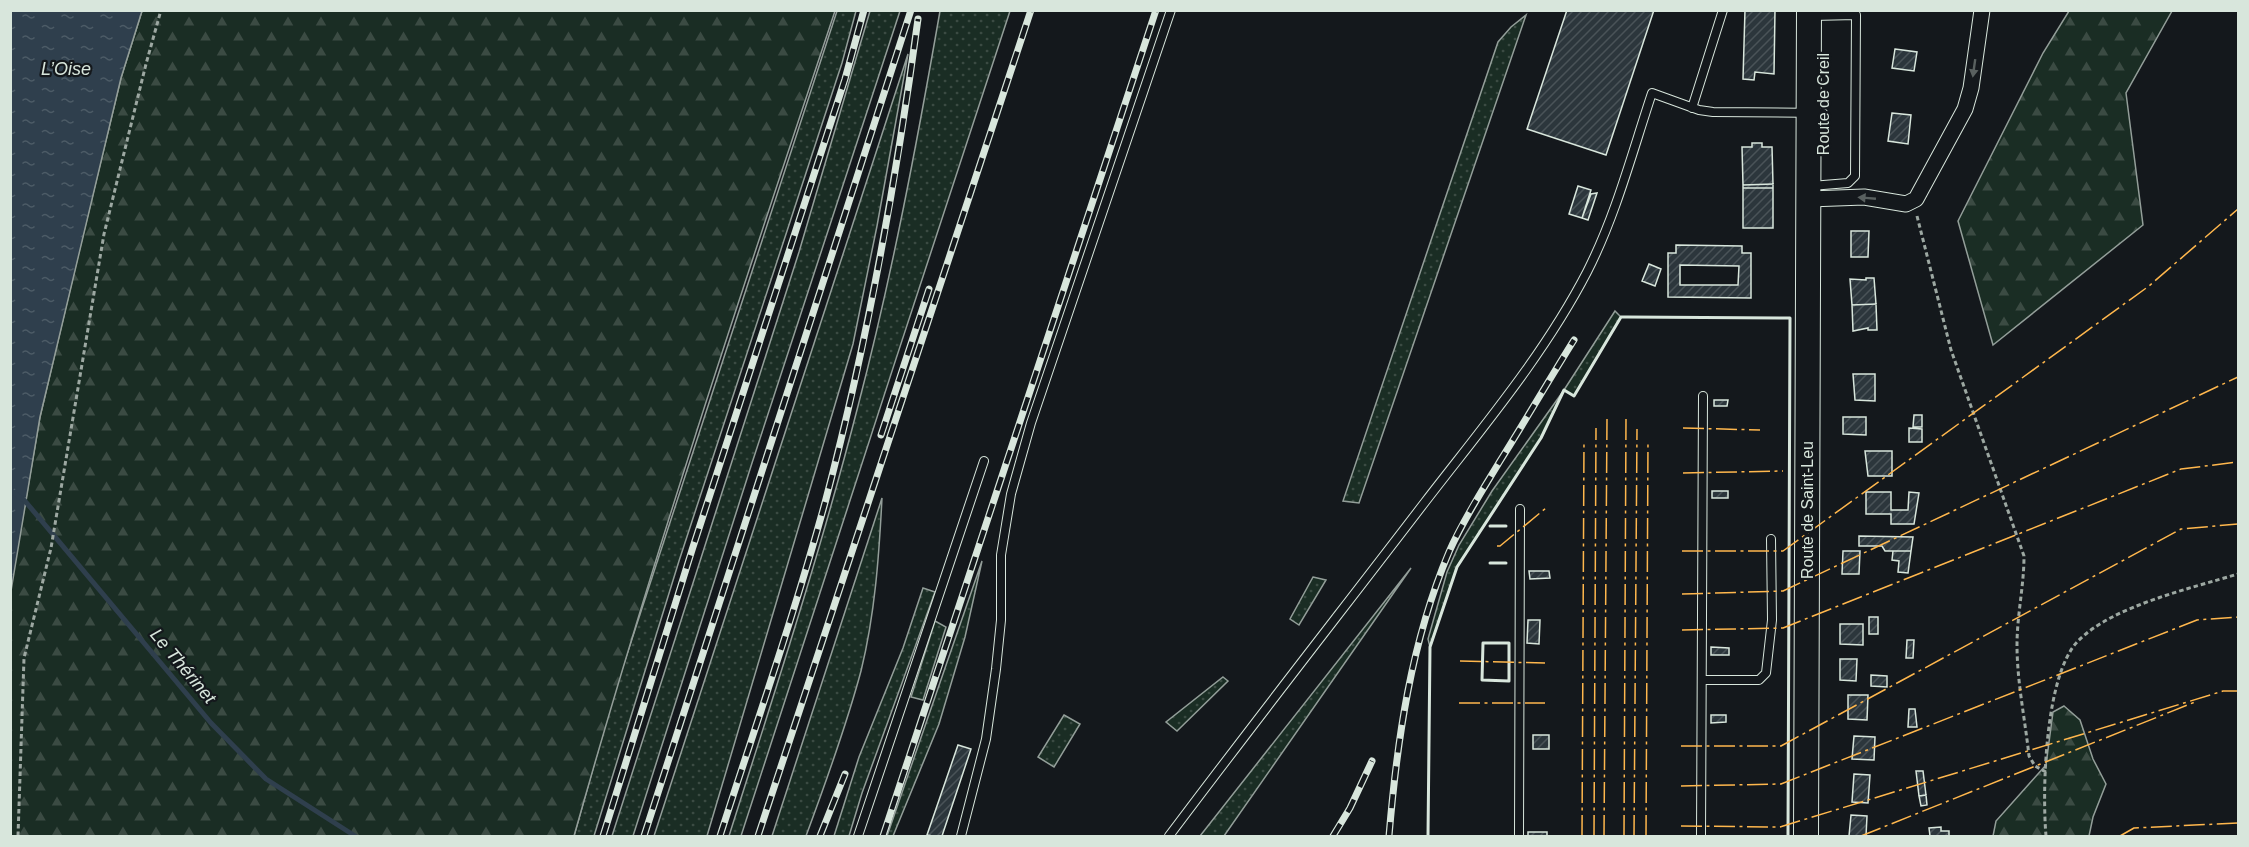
<svg xmlns="http://www.w3.org/2000/svg" width="2249" height="847" viewBox="0 0 2249 847" font-family="Arial,sans-serif">
	<style>
		.grass { fill: url(#grass-dots); stroke: #939e99; stroke-width: 1.5 }
		.forest { fill: url(#forest-firs); stroke: #939e99; stroke-width: 1.5 }
		.water { fill: url(#water-ripples); stroke: #939e99; stroke-width: 1.5 }
		.lines { fill: none; stroke-linecap: round; stroke-linejoin: round }
		.stream { stroke: #2f3f4d; stroke-width: 5 }
		.building { fill: url(#building-hatch); stroke: #d8e6dc; stroke-width: 1.5; fill-rule: evenodd }
		.lane-casing { stroke: #d8e6dc; stroke-width: 10 }
		.street-casing { stroke: #d8e6dc; stroke-width: 17 }
		.primary-casing { stroke: #d8e6dc; stroke-width: 26 }
		.path { stroke: #9da8a2; stroke-width: 3; stroke-dasharray: 4.5 3; stroke-linecap: butt }
		.lane { stroke: #14181c; stroke-width: 8 }
		.street { stroke: #14181c; stroke-width: 15 }
		.primary { stroke: #14181c; stroke-width: 24 }
		.rail-casing { stroke: #d8e6dc; stroke-width: 7 }
		.rail { stroke: #14181c; stroke-width: 4.5; stroke-dasharray: 14; stroke-linecap: butt }
		.wall { stroke: #d8e6dc; stroke-width: 3 }
		.power { stroke: #ffb74d; stroke-width: 1.5; stroke-dasharray: 21 4.5 3 4.5; stroke-linecap: butt }
		.oneway { fill: #59605f }
		.labels { text-anchor: middle; stroke-width: 4.5; stroke-linejoin: round; paint-order: stroke }
		.street-label { font-size: 16px; fill: #d8e6dc; stroke: #14181c }
		.water-label { font-size: 18px; font-style: italic; fill: #d8e6dc; stroke: #14181c }
	</style>
	<defs>
		<pattern id="grass-dots" width="8" height="8" patternUnits="userSpaceOnUse" patternTransform="scale(1.5)"><rect width="8" height="8" fill="#1a2d24"/><path d="M2 2h.1M6 6h.1" fill="none" stroke="#3b4b43" stroke-width="1.8" stroke-linecap="round"/></pattern>
		<pattern id="forest-firs" width="22" height="20" patternUnits="userSpaceOnUse" patternTransform="scale(1.5)"><rect width="22" height="20" fill="#1a2d24"/><path d="M5 1l3.5 6h-7zM16 11l3.5 6h-7z" fill="#3b4b43"/></pattern>
		<pattern id="water-ripples" width="26" height="14" patternUnits="userSpaceOnUse" patternTransform="scale(1.5)"><rect width="26" height="14" fill="#2f3f4d"/><path d="M2 4q2-2 4 0t4 0M15 11q2-2 4 0t4 0" fill="none" stroke="#4c5b66"/></pattern>
		<pattern id="building-hatch" width="6" height="6" patternUnits="userSpaceOnUse" patternTransform="scale(1.5)"><rect width="6" height="6" fill="#2c363c"/><path d="M-1 1l2-2M0 6l6-6M5 7l2-2" fill="none" stroke="#4a5358"/></pattern>
	</defs>
	<rect width="100%" height="100%" fill="#14181c"/>
	<path class="grass" d="M837 11H856L842 63 679 561 594 836H574L614 694Z
		M870 11H900L752 463 633 836H612L799 252Z
		M940 11H1010C918 285 832 562 741 836H729C774 694 821 551 858 406 892 276 917 143 940 11Z
		M1526 15 1359 503 1343 501 1498 42 1511 27Z
		M908 54 877 226 853 344 707 836H654Z
		M1615 311 1621 317 1574 396 1564 390 1541 438 1457 567 1430 647 1428 639 1447 572 1459 545 1492 491 1564 390Z
		M882 498C879 556 875 614 861 671 846 727 826 782 806 836H772Z
		M982 561 965 637 939 724 893 836H887Z
		M1411 568 1224 836H1200Z
		M1313 577 1326 580 1299 625 1290 619Z
		M923 588 935 592 862 793 849 836H834L859 757 903 648Z
		M935 621 946 627 923 700 911 697Z
		M1223 677 1228 681 1177 731 1166 722Z
		M1064 715 1080 724 1054 767 1038 757Z"/>
	<path class="forest" d="M142 11H835C744 284 652 559 574 836H11L10 591 19 539 40 417 77 260 121 78Z
		M2069 11H2172L2126 93 2143 225 1993 345 1958 221 2043 53Z
		M2064 706 2080 720 2093 759 2106 784 2093 817 2089 836H1993L1996 821 2046 765 2053 712Z"/>
	<path class="water" d="M11 10 142 11 121 78 40 417 11 591Z"/>
	<g class="lines">
		<path class="stream" d="M10 490 25 501 211 723 266 779 355 836"/>
	</g>
	<path class="building" d="M1567 10H1654L1606 155 1527 129Z
		M1745 10H1775L1774 74 1755 72 1754 80 1743 79Z
		M1895 49 1917 52 1914 71 1892 68Z
		M1892 113 1911 115 1908 144 1888 141Z
		M1752 143H1762V147H1772L1773 184 1743 185 1742 147H1752Z
		M1773 184V188H1743V185Z
		M1578 186 1591 190 1582 218 1569 214Z
		M1743 188H1773V228H1743Z
		M1597 193 1588 220 1582 218 1591 194Z
		M1851 231H1869L1868 257H1851Z
		M1676 245 1742 246V253H1751V298L1668 297V253H1676ZM1680 265 1739 266 1738 285H1680Z
		M1649 264 1661 269 1655 286 1642 281Z
		M1866 278H1874L1876 304 1852 305 1850 279 1866 280Z
		M1876 304 1877 330H1868V328L1853 331 1852 305Z
		M1853 374H1875V401L1855 400Z
		M1714 400H1728L1727 406H1714Z
		M1914 415H1922V427H1913Z
		M1843 417H1866V435L1843 434Z
		M1909 428 1922 429V442H1909Z
		M1865 451H1892V476H1868Z
		M1712 491H1728V498H1712Z
		M1866 492H1891V510H1908L1909 492 1919 493 1914 524H1891V514H1866Z
		M1859 536 1913 537 1911 551H1885L1882 546H1859Z
		M1843 551H1860L1859 574H1842Z
		M1893 551H1911L1908 573 1898 572 1899 561 1892 560Z
		M1529 571H1549L1550 578 1530 579Z
		M1869 617H1878V634H1869Z
		M1528 620H1540L1539 644 1527 643Z
		M1840 624H1863V645L1840 644Z
		M1907 640H1914L1913 658H1906Z
		M1711 647 1729 648V655H1711Z
		M1840 659H1857L1856 681 1840 680Z
		M1871 675 1887 676V687L1871 686Z
		M1848 695H1868L1867 720 1848 719Z
		M1909 709H1915L1917 727H1908Z
		M1711 715H1726V722L1711 723Z
		M1533 735H1549V749H1533Z
		M1854 736 1875 737 1874 760 1852 759Z
		M958 745 971 749 942 836H933L927 835Z
		M1916 771H1923L1926 795 1919 796Z
		M1854 774 1870 775 1868 803 1852 802Z
		M1926 795 1927 805 1921 806 1919 796Z
		M1851 815 1867 816 1866 836H1849Z
		M1941 827V831H1949V836H1930L1929 828Z
		M1528 832H1547V836H1528Z"/>
	<g class="lines">
		<g class="lane-casing">
			<path id="lane" d="M1692 108 1723 10
				M1811 186 1848 183 1855 176 1856 15 1812 16
				M1702 680H1759L1766 673 1772 620 1771 539
				M858 836 984 461
				M961 836 986 739 996 669 1001 620V555L1011 494 1031 423 1171 10
				M1169 836C1253 724 1340 613 1425 502 1482 428 1544 355 1587 272 1616 215 1632 153 1652 93L1699 110 1713 112 1823 113
				M1519 836 1520 509
				M1701 836 1703 396"/>
		</g>
		<g class="street-casing">
			<path id="street" d="M1809 199 1864 197 1906 204 1916 199 1965 109 1971 88 1982 10"/>
		</g>
		<g class="primary-casing">
			<path id="primary" d="M1806 836 1809 10"/>
		</g>
		<path class="path" d="M1917 216 1951 350 2024 556C2024 586 2017 615 2017 645 2017 682 2025 719 2029 756L2035 766 2046 772
			M18 836 24 658 51 548 104 234 146 64 161 10
			M2046 836C2042 789 2045 675 2078 641 2112 606 2192 588 2238 574"/>
		<use href="#lane" class="lane"/>
		<use href="#street" class="street"/>
		<use href="#primary" class="primary"/>
		<g class="rail-casing">
			<path id="rail" d="M881 435 929 289
				M603 836 692 550 845 79 864 10
				M644 836 911 10
				M720 836C756 724 795 613 826 499 868 340 896 182 918 19
				M758 836 1031 10
				M820 836 845 774
				M883 836 1156 10
				M1333 836 1350 808 1372 761
				M1389 836C1397 740 1411 642 1449 552 1463 520 1482 491 1500 461 1525 421 1549 380 1574 340"/>
		</g>
		<use href="#rail" class="rail"/>
		<path class="wall" d="M1490 526H1506
			M1490 563H1506
			M1483 643H1509V681L1482 680Z
			M1428 836 1430 647 1457 567 1541 438 1564 390 1574 396 1621 317H1627L1790 318 1788 836"/>
		<path class="power" d="M1683 428 1760 430
			M1683 473 1783 471
			M1497 546H1500L1546 508
			M1682 551H1783L2149 286 2238 209
			M1682 594 1783 591 2238 377
			M1682 630 1783 628 2181 469 2238 462
			M1460 661 1545 663
			M1459 703H1545
			M1681 746H1781L2181 529 2238 524
			M1681 786 1781 784 2197 620 2238 617
			M1681 826 1780 827 2223 691H2238
			M1582 836 1584 440
			M1594 836 1596 428
			M1604 836 1607 418
			M1624 836 1626 418
			M1634 836 1637 429
			M1646 836 1648 440
			M1861 836 2195 702
			M2120 836 2134 828 2238 823"/>
	</g>
	<defs><path id="oneway-solid" d="M-6-.8H1V-3.2L6.5 0L1 3.2V.8H-6Z" transform="scale(1.5)"/></defs>
	<g class="oneway">
		<use href="#oneway-solid" transform="translate(1974 68) rotate(98)"/>
		<use href="#oneway-solid" transform="translate(1867 198) rotate(-175)"/>
	</g>
	<g class="labels">
		<g class="street-label">
			<text transform="translate(1823 104) rotate(-90)" y="6">Route de Creil</text>
			<text transform="translate(1807 510) rotate(-90)" y="6">Route de Saint-Leu</text>
		</g>
		<g class="water-label">
			<text x="66" y="75">L’Oise</text>
			<text transform="translate(183 666) rotate(50)" y="6">Le Thérinet</text>
		</g>
	</g>
	<rect width="2249" height="847" fill="none" stroke="#d8e6dc" stroke-width="24"/>
</svg>
